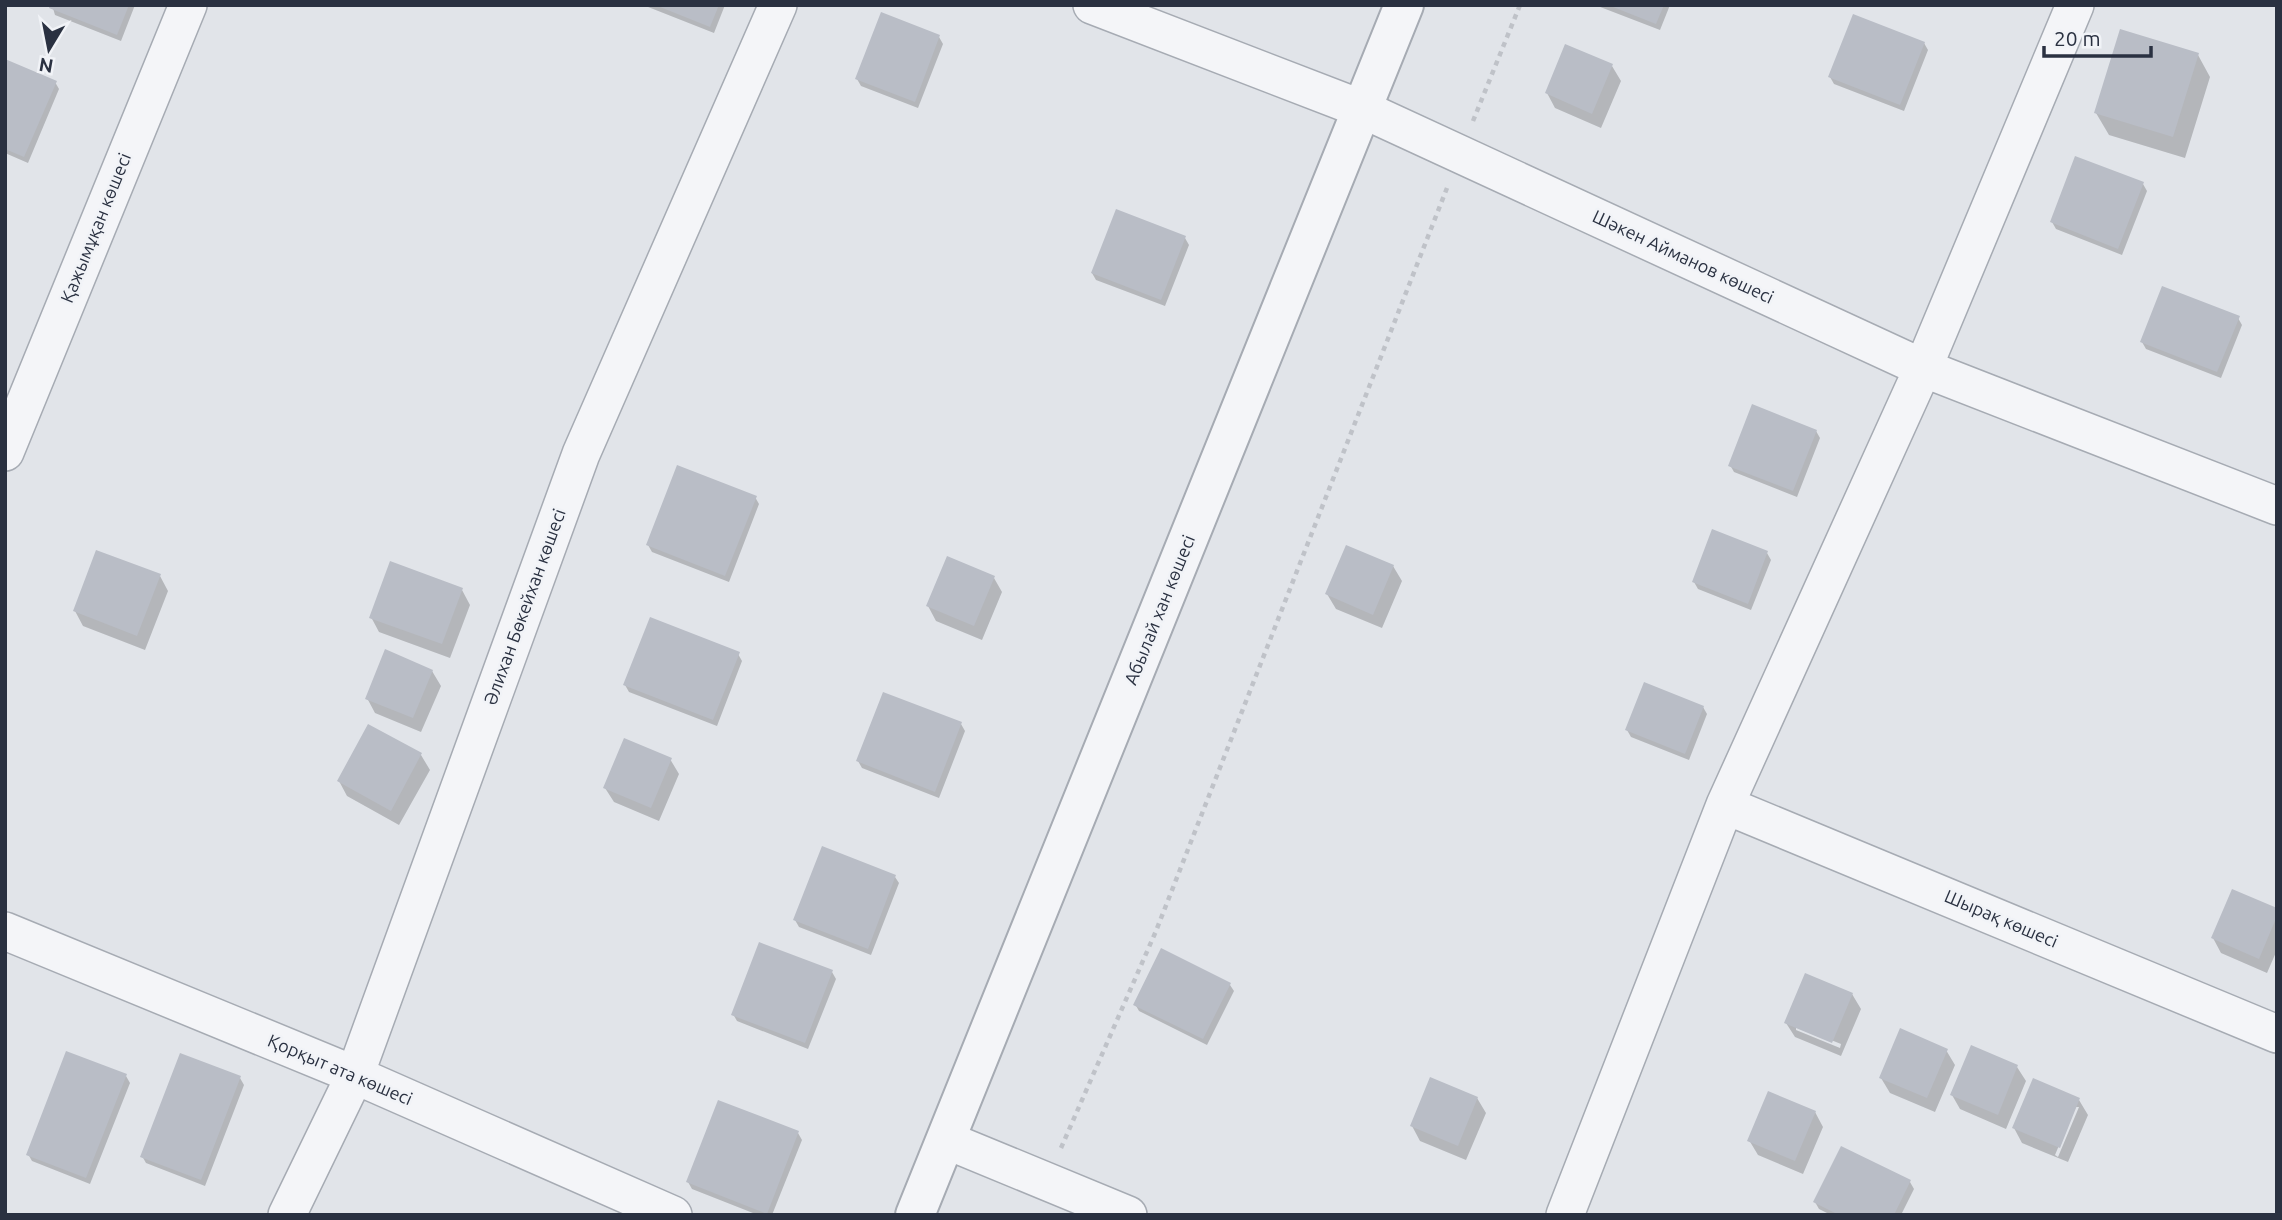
<svg xmlns="http://www.w3.org/2000/svg" width="2282" height="1220" viewBox="0 0 2282 1220" font-family="Ubuntu,sans-serif">
	<style>
		.shadow { fill: #0003; fill-rule: evenodd }
		.building { fill: #b9bdc6 }
		.lines { fill: none; stroke-linecap: round; stroke-linejoin: round }
		.minor-casing { stroke: #a6abb3; stroke-width: 40 }
		.tertiary-casing { stroke: #a6abb3; stroke-width: 42 }
		.path { stroke: #bfc2c8; stroke-width: 4.5; stroke-dasharray: 5 5; stroke-linecap: butt }
		.minor { stroke: #f4f5f8; stroke-width: 37 }
		.tertiary { stroke: #f4f5f8; stroke-width: 38 }
		.labels { text-anchor: middle; stroke-width: 5; stroke-linejoin: round; paint-order: stroke }
		.street-label { font-size: 18px; fill: #2a3141; stroke: #f1f3f7 }
	</style>
	<rect width="100%" height="100%" fill="#e1e4e9"/>
	<path class="shadow" d="M52 5H135L121 41 55 15Z
		M643 5H725L714 33Z
		M1595 5H1670L1660 30Z
		M939 37 943 44 918 108 861 86 857 79Z
		M1924 43 1928 50 1904 111 1834 84 1830 77Z
		M2198 55 2210 77 2185 158 2109 135 2096 113Z
		M5 61 55 82 59 89 28 163 5 153Z
		M1612 66 1621 81 1601 128 1555 108 1547 93Z
		M2143 184 2147 191 2122 255 2056 229 2052 222Z
		M1185 238 1189 245 1165 306 1096 280 1092 273Z
		M2238 318 2242 325 2221 378 2146 349 2142 342Z
		M1816 431 1820 438 1797 497 1734 472 1730 465Z
		M755 497 759 504 729 582 652 552 648 545Z
		M1767 553 1771 560 1751 610 1698 589 1694 582Z
		M1393 566 1402 581 1382 628 1336 609 1327 594Z
		M160 576 168 591 145 650 83 626 75 611Z
		M994 578 1002 592 982 640 936 621 928 606Z
		M462 590 470 605 450 658 379 632 371 617Z
		M738 654 742 661 717 726 629 692 625 685Z
		M432 671 441 686 421 732 375 713 367 698Z
		M1703 707 1707 714 1689 760 1631 737 1627 730Z
		M961 724 965 731 939 798 862 768 858 761Z
		M369 726 421 755 430 770 399 825 347 796 339 781Z
		M670 759 679 774 659 821 614 802 605 788Z
		M895 877 899 883 871 955 799 927 795 920Z
		M2277 910V950L2267 973 2221 953 2213 938Z
		M1162 951 1230 985 1234 991 1207 1045 1139 1011 1135 1004Z
		M832 972 836 979 808 1049 737 1021 733 1014Z
		M1852 994 1861 1009 1841 1056 1795 1037 1786 1023ZM1796 1026 1841 1044 1840 1048 1796 1030Z
		M1946 1050 1955 1065 1935 1112 1890 1093 1881 1078Z
		M2017 1067 2026 1081 2006 1129 1960 1109 1952 1095Z
		M126 1076 130 1083 90 1184 32 1161 28 1154Z
		M240 1078 244 1085 205 1186 146 1163 142 1156Z
		M1477 1098 1486 1113 1466 1160 1420 1141 1412 1126Z
		M2079 1100 2088 1115 2068 1162 2022 1143 2014 1128ZM2075 1107H2079L2058 1157 2055 1155Z
		M1815 1112 1823 1127 1803 1174 1758 1155 1749 1140Z
		M798 1133 802 1140 772 1215H758L692 1189 688 1182Z
		M1842 1148 1910 1182 1914 1189 1901 1215H1831L1819 1209 1815 1202Z"/>
	<path class="building" d="M50 5H129L117 35 49 8Z
		M655 5H719L710 27Z
		M1608 5H1664L1656 24Z
		M881 12 940 35 915 102 855 79Z
		M1853 14 1925 42 1900 105 1828 77Z
		M2120 29 2199 53 2173 137 2094 113Z
		M1565 44 1613 64 1592 114 1545 93Z
		M5 59 57 81 24 157 5 149Z
		M2075 156 2144 182 2118 249 2050 222Z
		M1116 209 1186 236 1161 300 1091 273Z
		M2162 286 2240 316 2217 372 2140 342Z
		M1752 404 1817 430 1793 491 1728 466Z
		M677 465 757 496 725 576 646 545Z
		M1712 529 1768 551 1748 604 1692 582Z
		M1346 545 1394 565 1373 615 1325 594Z
		M96 550 161 574 137 636 73 611Z
		M947 556 995 576 974 626 926 606Z
		M390 561 463 588 442 644 369 618Z
		M650 617 740 652 713 720 623 685Z
		M385 649 433 670 413 718 365 699Z
		M1644 682 1704 706 1685 754 1625 730Z
		M883 692 962 722 935 792 856 761Z
		M368 724 422 753 391 811 337 781Z
		M624 738 672 758 651 808 603 788Z
		M822 846 896 875 868 949 793 920Z
		M2232 889 2277 908V916L2259 959 2211 938Z
		M759 942 833 970 805 1043 731 1015Z
		M1161 948 1231 983 1203 1039 1133 1005Z
		M1805 973 1853 993 1832 1043 1784 1023Z
		M1900 1028 1948 1049 1927 1098 1879 1078Z
		M1971 1045 2018 1065 1998 1115 1950 1095Z
		M66 1051 127 1074 86 1178 26 1155Z
		M180 1053 241 1076 201 1180 140 1157Z
		M1430 1077 1478 1097 1458 1146 1410 1126Z
		M2033 1078 2080 1098 2060 1148 2012 1128Z
		M1768 1091 1816 1111 1795 1161 1747 1141Z
		M718 1100 799 1131 767 1214 686 1182Z
		M1841 1146 1911 1180 1894 1215H1839L1813 1202Z"/>
	<g class="lines">
		<g class="minor-casing">
			<path id="minor" d="M1092 5 1362 109 1923 368 2277 506
				M5 452 188 5
				M1725 805 2277 1034
				M5 931 355 1075 673 1215
				M946 1140 1128 1215
				M287 1215 355 1075 581 454 778 5
				M1565 1215 1725 805 1923 368 2075 5"/>
		</g>
		<g class="tertiary-casing">
			<path id="tertiary" d="M915 1215 1404 5"/>
		</g>
		<path class="path" d="M1473 121 1520 5
			M1061 1148 1156 931 1447 188"/>
		<use href="#minor" class="minor"/>
		<use href="#tertiary" class="tertiary"/>
	</g>
	<g class="labels">
		<g class="street-label">
			<text transform="translate(96 228) rotate(-68)" y="6">Қажымұқан көшесі</text>
			<text transform="translate(1683 257) rotate(25)" y="6">Шәкен Айманов көшесі</text>
			<text transform="translate(525 607) rotate(-70)" y="6">Әлихан Бөкейхан көшесі</text>
			<text transform="translate(1160 610) rotate(-68)" y="6">Абылай хан көшесі</text>
			<text transform="translate(2001 919) rotate(23)" y="6">Шырақ көшесі</text>
			<text transform="translate(340 1070) rotate(23)" y="6">Қорқыт ата көшесі</text>
		</g>
	</g>
	<rect width="2282" height="1220" fill="none" stroke="#2a3141" stroke-width="14"/>
	<g transform="translate(49 49) rotate(190)" stroke="#f1f3f7" stroke-width="5" paint-order="stroke">
	<path d="M0-5L12 26L0 18L-12 26Z" fill="#2a3141"/>
	<text y="-10" font-size="19" font-weight="bold" text-anchor="middle" fill="#2a3141">N</text>
	</g>
	<path d="M2044 46v10h107v-10" fill="none" stroke="#2a3141" stroke-width="3.5"/>
	<text x="2054" y="46" font-size="21" fill="#2a3141" stroke="#f1f3f7" stroke-width="5" paint-order="stroke">20 m</text>
</svg>
